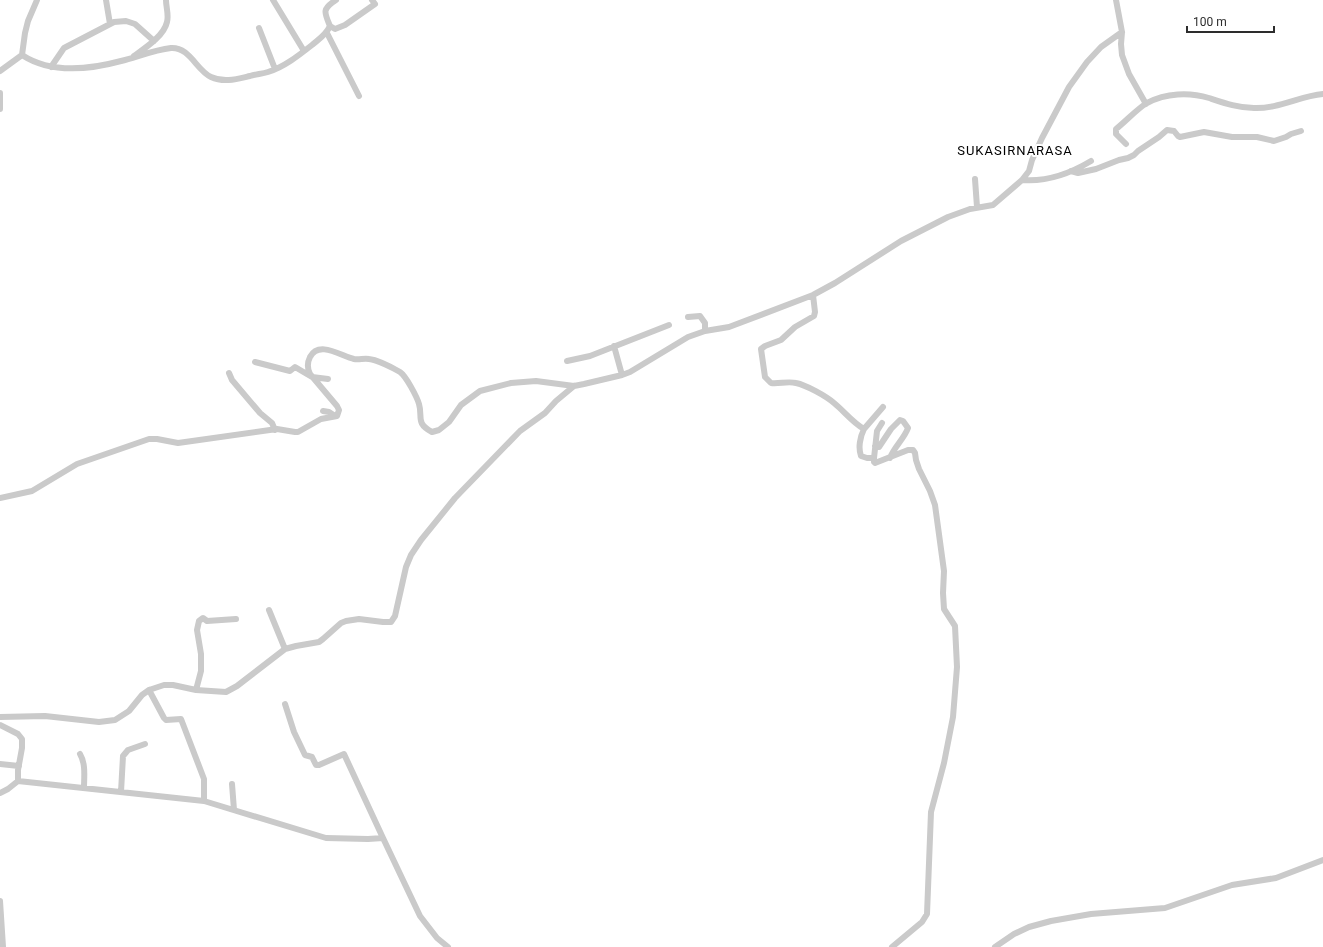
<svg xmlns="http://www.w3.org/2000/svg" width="1323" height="947" viewBox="0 0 1323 947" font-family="Roboto,sans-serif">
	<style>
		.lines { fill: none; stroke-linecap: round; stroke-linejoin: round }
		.street { stroke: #cacaca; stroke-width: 6 }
		.labels { text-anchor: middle; stroke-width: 4; stroke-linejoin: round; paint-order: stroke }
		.quarter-label { font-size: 13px; letter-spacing: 1px; fill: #000; stroke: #fff }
	</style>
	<rect width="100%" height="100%" fill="#fff"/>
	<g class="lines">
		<path class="street" d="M106 0 110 24
			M273 0 304 51
			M1116 0 1122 32 1121 44 1122 55 1129 74 1146 104
			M330 26 335 29 345 25 375 4 372 0
			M259 28 275 69
			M327 33 359 96
			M22 55C51 74 88 70 121 61 137 57 154 50 171 48 190 47 196 70 211 77 224 83 237 79 250 76 256 74 262 74 268 72 284 67 298 56 312 45 319 39 326 35 330 26 324 12 322 9 336 0
			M134 56C145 48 164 36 167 22 169 15 166 7 166 0
			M51 67 64 48 114 22 126 21 135 24 154 41
			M0 71 22 55 25 33 28 21 37 0
			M0 93V109
			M1126 144 1116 134V129C1125 122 1138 108 1147 103 1166 93 1189 92 1209 98 1224 103 1238 108 1254 108 1278 109 1300 96 1323 94
			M1071 171 1078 173 1096 169 1119 160 1128 158 1134 155 1138 151 1159 137 1167 130 1174 131 1178 136 1180 137 1204 132 1232 137H1257L1274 141 1286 137 1291 134 1301 131
			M975 179 977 207
			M1022 180C1046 182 1071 173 1091 161
			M813 295 815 312 814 316 795 327 781 340 765 346 761 349 765 377 771 383C779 384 788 381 796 383 806 385 826 396 834 403 845 412 852 422 864 429 860 437 858 448 861 456L867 458H874V462L875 463 908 450H913L915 453 916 460 919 469 930 491 935 505 944 571 943 593 944 609 955 626 957 667 953 717 944 763 931 812 927 914 922 922 892 947
			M688 317 700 316 705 323V331
			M614 346 622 375
			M567 361 590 356 669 325
			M255 362 290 371 295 367 312 377 328 379
			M229 373 232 380 260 413 272 423 275 430
			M323 411 329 412 335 416
			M864 429 883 407
			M875 446 879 447 891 429 900 420 903 421 908 428C904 439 894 447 890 458
			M874 458 877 431 882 423
			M0 498 32 491 77 464 149 439H157L178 443 277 429 295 432H298L321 419 337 416 339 410 337 406 310 374C307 368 307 363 310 357 319 340 341 356 354 359 359 360 364 358 369 359 377 360 393 368 400 372 406 376 417 397 419 404 423 417 415 423 432 432L439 430 449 422 461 405 480 391 511 383 536 381 574 386 584 384 622 375 630 372 688 337 705 331 729 327 813 295 835 283 901 241 948 217 970 209 993 205 1022 180 1029 171 1032 160 1042 138 1069 87 1087 62 1101 47 1122 32
			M269 610 285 649
			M149 690 164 718 166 720 181 719 204 779V801
			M196 690 201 671V654L197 630 199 621 203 618 207 621 236 619
			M285 704 294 732 305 755 312 757 316 765H319L344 754 383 838
			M0 717 45 716 99 722 115 720 129 711 142 695 149 690 164 685H173L196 690 226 692 237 686 285 649 296 646 319 642 323 639 341 623 346 621 359 619 383 622H391L395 616 406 567 411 555 421 540 455 498 520 431 545 413 556 401 574 386
			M0 725 18 734 22 739V748L18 770V781
			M80 754C86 764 84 777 84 788
			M0 764 19 766
			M232 784 234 810
			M121 792 123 756 128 750 145 744
			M0 793 8 789 18 781 204 801 326 838 368 839 383 838 420 916 437 938 448 947
			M0 901 3 947
			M995 947 1014 934 1029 927 1051 921 1091 914 1165 908 1232 885 1276 878 1323 860"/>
	</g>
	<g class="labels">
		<g class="quarter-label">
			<text x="1015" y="155">SUKASIRNARASA</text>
		</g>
	</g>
	<path d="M1187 26v6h87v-6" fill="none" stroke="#2d2d2d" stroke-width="2"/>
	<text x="1193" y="26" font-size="12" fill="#2d2d2d" stroke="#ffffff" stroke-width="3" paint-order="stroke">100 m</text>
</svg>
